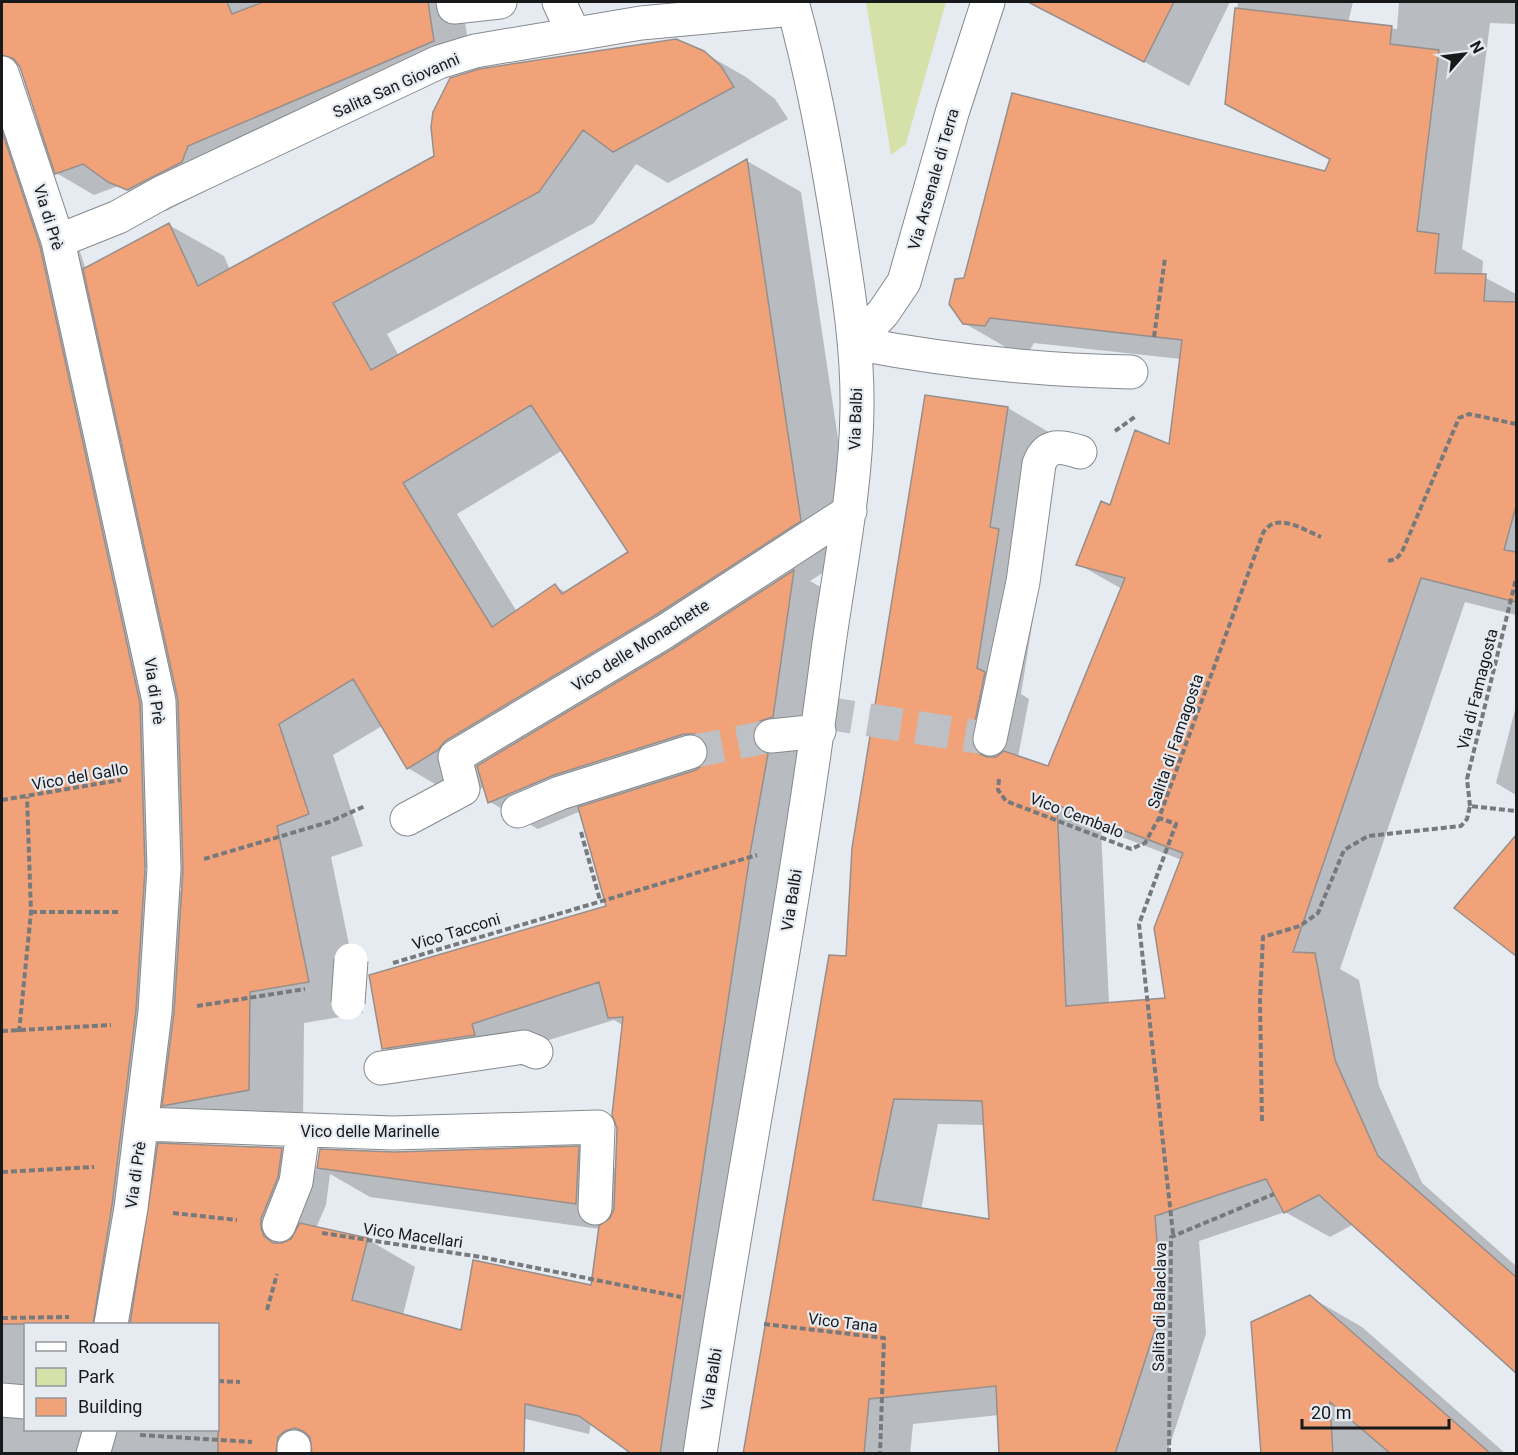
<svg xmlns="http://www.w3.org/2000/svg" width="1518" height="1455" viewBox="0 0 1518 1455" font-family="Roboto,sans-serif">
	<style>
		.green { fill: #d6e1aa }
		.shadow { fill: #0003; fill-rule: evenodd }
		.building { fill: #f1a279; stroke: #968f8c; stroke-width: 1.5; fill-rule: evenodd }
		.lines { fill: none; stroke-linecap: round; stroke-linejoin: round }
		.minor-tunnel { stroke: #bdc1c6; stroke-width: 33; stroke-dasharray: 33 16; stroke-linecap: butt }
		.minor-casing { stroke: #868a8f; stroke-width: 35 }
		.path { stroke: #777a7d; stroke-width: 4; stroke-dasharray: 6 3; stroke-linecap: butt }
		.minor { stroke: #fff; stroke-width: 33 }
		.minor-bridge-casing { stroke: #868a8f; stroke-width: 35; stroke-linecap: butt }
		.minor-bridge { stroke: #fff; stroke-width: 33 }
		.labels { text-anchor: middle; stroke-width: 4.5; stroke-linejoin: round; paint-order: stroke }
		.street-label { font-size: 16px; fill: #18191b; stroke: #e6ebf1 }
	</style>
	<rect width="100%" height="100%" fill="#e6ebf1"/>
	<path class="green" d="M866 2H946L906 144 891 155Z"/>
	<path class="shadow" d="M2 2H256L257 6 268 2H462L471 63 225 168 220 184 166 211 118 186 94 195 53 171 86 270 169 225 224 256 230 270 435 157 480 71 676 40 690 45 746 77 775 99 788 119 668 183 636 164 594 223 387 334 399 356 747 161 801 192 855 552 810 581 842 599 712 1454H635L591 1423 589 1434 454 1402 448 1454H2V823L11 822 2 779V102L41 125 21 66 13 57 2 29ZM563 450 630 552 567 593 555 586 517 612 457 514ZM382 726 408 768 462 800 485 786 490 802 538 829 581 811 608 907 383 1048 432 1076 614 1020 624 1026 617 1170 578 1148 394 1153 321 1151 318 1170 281 1149 171 1145 175 1112 303 1121 304 1023 363 1013 331 857 363 846 333 755ZM139 864 183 889V892L138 866ZM330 1174 370 1197 600 1229 593 1287 462 1332 403 1315 415 1267 367 1239 316 1228 326 1205ZM26 1324H218V1430H26Z
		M1055 2H1230L1189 86 1050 11Z
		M1238 2H1353L1348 23 1397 29 1399 2H1516V24L1490 23 1462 249 1483 261 1482 276 1516 294V615L1465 602 1340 969 1359 980 1379 1086 1422 1183 1516 1266V1370L1354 1224 1330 1237 1285 1212 1199 1241 1206 1334 1167 1454H1001L999 1415 913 1424 910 1454H745L848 958 1008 408 1052 434 1043 556 1021 694 1029 699 1018 757 1048 768 1122 589 1078 564 1111 506 1170 446 1181 359 1034 343 1029 351 1009 349 964 323 1326 173 1331 161 1226 104ZM1101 829 1182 860 1167 1000 1109 1004ZM938 1124 985 1125 991 1221 921 1210Z
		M1516 706V795L1496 783Z
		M1516 837V954L1456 908Z
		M1310 1297 1362 1327 1506 1454H1262Z"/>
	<path class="building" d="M2 2H227L232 14 263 2H428L434 41 188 146 182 162 127 190 108 182 83 164 55 174 20 67 14 59 2 55Z
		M1028 2H1174L1144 62Z
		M1235 8 1392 26 1390 44 1439 50 1417 231 1439 234 1435 273 1486 274 1484 301 1516 302V506L1504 550 1516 552V602L1421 578 1293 952 1315 953 1335 1060 1378 1156 1516 1277V1373L1319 1195 1284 1213 1266 1179 1155 1216 1162 1308 1115 1454H999L996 1386 869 1399 864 1454H743L829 955 846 956 852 848 925 395 1008 407 990 527 999 529 977 668 985 672 972 736V745L977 753 987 757H996L1004 751 1048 766 1125 578 1076 565 1101 501 1110 505 1135 430 1169 444 1182 340 990 318 985 326 963 324 949 304 955 279 964 278 1012 93 1325 171 1330 159 1225 104ZM1057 805 1183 853 1154 928 1165 998 1066 1006ZM894 1099 982 1101 989 1219 873 1200Z
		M676 39 704 51 721 66 734 87 613 152 583 130 539 192 333 303 371 370 747 159 801 521 654 616 445 741 438 750 407 769 353 679 279 724 309 814 277 826 309 982 250 992 249 1090 162 1106 174 1013 183 870 178 700 83 269 169 223 198 286 434 156 431 127 433 112 450 78 479 69ZM531 405 628 552 562 594 555 584 492 627 403 483Z
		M2 131 40 246 140 703 145 869 136 1010 112 1205 93 1324H2Z
		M794 570 773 717 760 721 754 729 752 737 756 747 768 754 751 848 660 1454H632L579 1416 525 1404 524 1454H312L310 1437 303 1431 295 1428 285 1431 278 1437 276 1454H218V1324H130L158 1143 282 1148 278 1177 261 1219V1228L264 1236 273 1243H282L291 1239 300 1223 368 1238 352 1300 461 1330 473 1260 591 1285 599 1226 610 1218 614 1209 617 1128 612 1115 623 1017 608 1018 599 982 472 1024 475 1035 382 1049 369 975 606 906 578 807 696 770 704 764 708 755V746L703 739 695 734H684L554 775 488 803 477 766 674 648Z
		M1516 835V956L1454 908Z
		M579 1146 576 1204 317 1168 320 1149 394 1152Z
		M1310 1295 1491 1454H1391L1330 1402 1333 1454H1261L1251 1322Z"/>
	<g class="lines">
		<path class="minor-tunnel" d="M820 712 990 739
			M690 752 771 736"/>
		<g class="minor-casing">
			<path id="minor" d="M453 2 454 7 500 2
				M559 2 574 34
				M2 73 58 241 159 701 164 869 155 1012 131 1208 111 1324
				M58 241 118 217 163 192 439 62 475 51 641 23 794 9
				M855 343 883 313 904 282 952 113 988 2
				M855 343C947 361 1038 370 1131 372
				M771 736 819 731
				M990 739 1023 582 1039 464C1047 443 1061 446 1080 452
				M518 811 560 793 690 752
				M407 819 463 789 455 757 664 632 850 511
				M381 1068 524 1047 536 1052
				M142 1124 393 1133 598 1127 595 1208
				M279 1225 296 1182 303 1132
				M2 1400 26 1402
				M294 1447V1450
				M93 1454 100 1430
				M700 1454C739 1188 793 925 827 658 838 575 856 493 857 409 858 345 847 282 837 219 825 146 812 73 792 2"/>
		</g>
		<path class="path" d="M1154 337 1165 258
			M1115 431 1136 416
			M1388 561 1396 559 1402 552 1459 418 1469 414 1516 424
			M999 779 998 790 1006 801 1131 849 1145 843 1159 818
			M2 800 121 780
			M1470 806 1467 779 1516 579
			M581 832 600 900
			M204 859 329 822 365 806
			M31 912H118
			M393 963 757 855
			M197 1006 305 989
			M2 1031 111 1025
			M19 1032 31 912 27 797
			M1262 1121 1260 1001 1263 937 1300 926 1318 913 1344 850 1368 836 1461 826 1467 819 1470 806 1516 811
			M2 1172 94 1167
			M173 1213 237 1220
			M322 1233 481 1257 681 1297
			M1173 1234 1139 924 1176 824 1159 818 1263 533C1276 511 1302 529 1321 537
			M267 1310 277 1274
			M2 1318 69 1317
			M764 1324 884 1338 880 1454
			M218 1381 240 1382
			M140 1435 252 1442
			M409 1454V1452
			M1169 1454 1171 1237 1274 1194"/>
		<use href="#minor" class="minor"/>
		<g class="minor-bridge-casing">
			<path id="minor-bridge" d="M348 1003 351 960"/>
		</g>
		<use href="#minor-bridge" class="minor-bridge"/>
	</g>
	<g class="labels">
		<g class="street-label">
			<text transform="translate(396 85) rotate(-24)" y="6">Salita San Giovanni</text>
			<text transform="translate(933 179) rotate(-74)" y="6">Via Arsenale di Terra</text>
			<text transform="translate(49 217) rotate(73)" y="6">Via di Prè</text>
			<text transform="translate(855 419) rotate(-88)" y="6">Via Balbi</text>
			<text transform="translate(640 645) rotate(-32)" y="6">Vico delle Monachette</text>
			<text transform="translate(1477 689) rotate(-76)" y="6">Via di Famagosta</text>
			<text transform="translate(155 691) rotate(82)" y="6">Via di Prè</text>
			<text transform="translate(1175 741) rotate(-71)" y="6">Salita di Famagosta</text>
			<text transform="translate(80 776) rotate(-10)" y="6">Vico del Gallo</text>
			<text transform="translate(1077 815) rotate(21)" y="6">Vico Cembalo</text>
			<text transform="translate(791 900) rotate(-81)" y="6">Via Balbi</text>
			<text transform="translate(456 931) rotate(-17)" y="6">Vico Tacconi</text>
			<text x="370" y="1137">Vico delle Marinelle</text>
			<text transform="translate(135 1175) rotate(-82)" y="6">Via di Prè</text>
			<text transform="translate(413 1235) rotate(8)" y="6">Vico Macellari</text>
			<text transform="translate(1159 1307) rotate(-89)" y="6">Salita di Balaclava</text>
			<text transform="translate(843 1322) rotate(7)" y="6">Vico Tana</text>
			<text transform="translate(711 1379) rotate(-81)" y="6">Via Balbi</text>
		</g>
	</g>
	<rect width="1518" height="1455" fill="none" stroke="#18191b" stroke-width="6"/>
	<rect x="24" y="1323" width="195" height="108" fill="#e6ebf1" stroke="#94979b" stroke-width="1.5"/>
	<rect x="36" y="1342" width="30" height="9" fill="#ffffff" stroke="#94979b" stroke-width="1.5"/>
	<text x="78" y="1353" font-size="18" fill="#18191b">Road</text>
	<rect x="36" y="1368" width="30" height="18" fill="#d6e1aa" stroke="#94979b" stroke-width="1.5"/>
	<text x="78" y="1383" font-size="18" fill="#18191b">Park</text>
	<rect x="36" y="1398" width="30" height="18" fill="#f1a279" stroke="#94979b" stroke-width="1.5"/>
	<text x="78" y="1413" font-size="18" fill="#18191b">Building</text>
	<g transform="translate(1464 54) rotate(62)" stroke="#e6ebf1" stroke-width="4.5" paint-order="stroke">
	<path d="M0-4.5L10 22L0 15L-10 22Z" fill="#18191b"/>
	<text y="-9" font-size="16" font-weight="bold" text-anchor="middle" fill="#18191b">N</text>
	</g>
	<path d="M1302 1419v9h147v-9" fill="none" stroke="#18191b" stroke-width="3"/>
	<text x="1311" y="1419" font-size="18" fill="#18191b" stroke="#e6ebf1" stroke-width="4.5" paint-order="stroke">20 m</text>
</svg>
